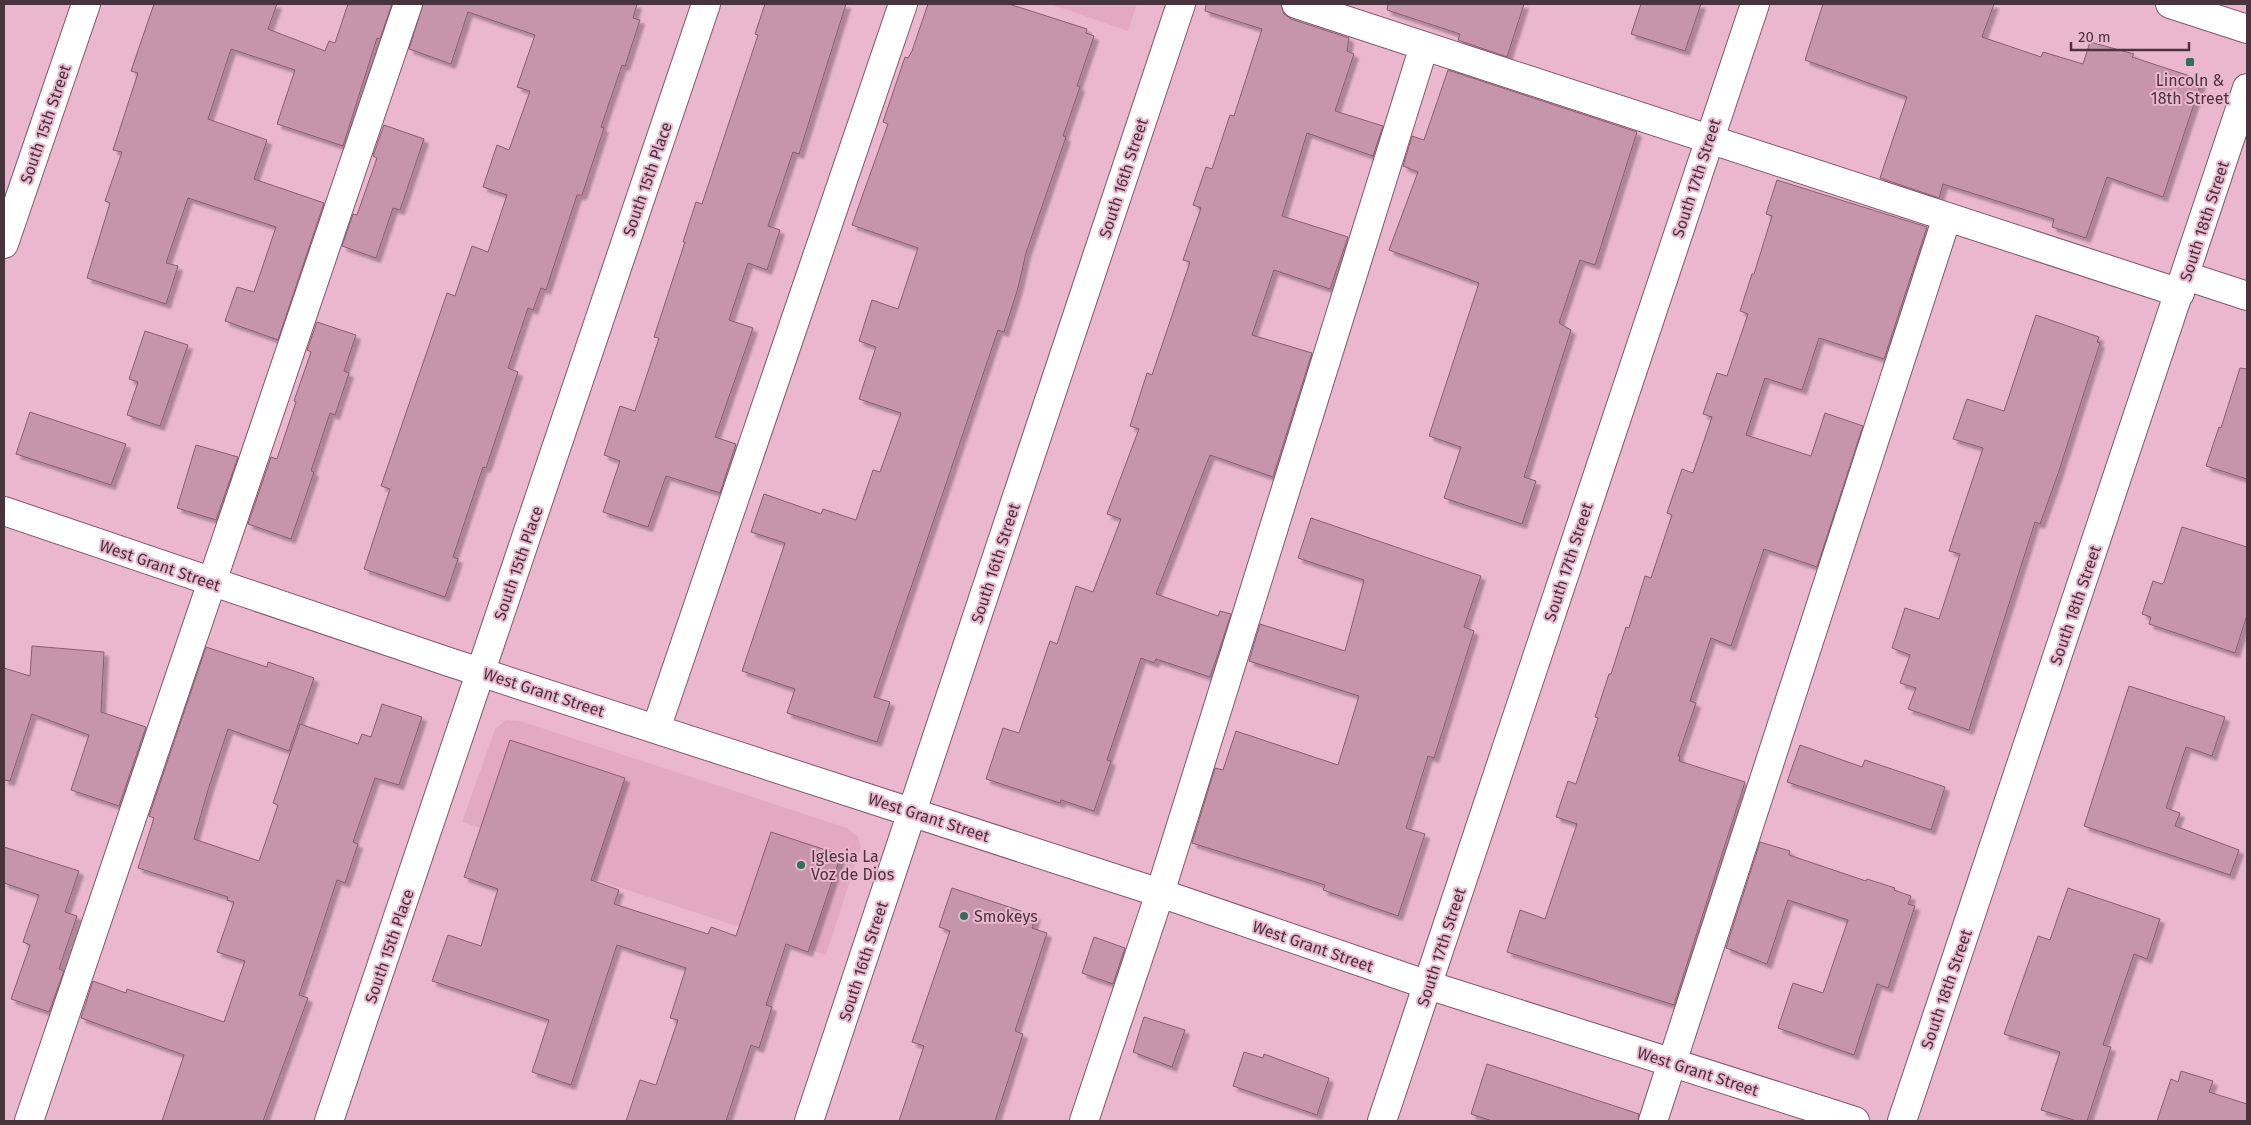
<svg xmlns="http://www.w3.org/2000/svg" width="2251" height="1125" viewBox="0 0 2251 1125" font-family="'Fira Sans',sans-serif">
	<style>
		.built { fill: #e3a9c3 }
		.building { fill: #c695ab; stroke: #895c71; filter: url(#shadow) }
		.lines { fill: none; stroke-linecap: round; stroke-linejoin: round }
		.minor-casing { stroke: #82566b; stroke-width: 30 }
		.major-casing { stroke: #82566b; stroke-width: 30 }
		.minor { stroke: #fff; stroke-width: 28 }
		.major { stroke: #fff; stroke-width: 28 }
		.poi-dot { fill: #316f5b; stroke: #eab7ce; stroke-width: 2 }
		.labels { text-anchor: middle; stroke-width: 4; stroke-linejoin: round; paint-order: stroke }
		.poi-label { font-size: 16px; fill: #48343d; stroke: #eab7ce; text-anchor: start }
		.street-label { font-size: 16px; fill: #48343d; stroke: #eab7ce }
	</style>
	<defs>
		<filter id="shadow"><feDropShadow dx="4.5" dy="4.5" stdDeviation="1" flood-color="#0004"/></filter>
	</defs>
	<rect width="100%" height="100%" fill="#eab7ce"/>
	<path class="built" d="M1050 4H1137L1128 31Z
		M506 720 520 721 847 828 858 837 861 847 826 955 593 879 596 866 462 822 495 729Z"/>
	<path class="building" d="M154 4H277L268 29 325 51 329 41 335 43 348 4H392L380 39 377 38 343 146 277 124 295 70 231 49 208 119 267 140 254 179 324 203 278 340 225 321 237 287 254 292 276 227 188 198 166 263 178 266 166 304 87 278 110 203 105 201 122 152 113 150 138 73 131 71Z
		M423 4H637L633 18 640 20 625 66 622 65 601 127 604 128 582 195H577L546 290 541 288 533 310 528 308 508 368 518 372 486 468 483 467 453 557 458 559 445 597 364 569 390 489 381 486 447 293 455 296 472 246 488 252 507 195 483 187 497 145 509 150 530 91 517 87 535 35 468 12 451 64 409 49Z
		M765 4H846L799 154 793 152 768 226 780 230 767 270 748 263 729 320 753 328 715 437 736 444 720 493 666 476 648 527 603 512 620 461 604 455 620 406 635 411 659 338 654 337 685 242H683L696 202 702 204 758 35 755 34Z
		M928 4H1009L1087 29 1086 33 1094 36 1077 86 1080 87 1063 136 1066 137 1026 253 1018 288 1004 332 998 330 874 697 890 702 877 742 787 713 795 689 742 671 785 543 751 532 764 494 821 514 823 509 856 520 873 470 880 472 901 413 859 399 876 347 859 341 872 300 898 309 918 248 852 225 888 124 883 122 905 57 908 58 912 51Z
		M1206 4H1281L1284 14 1291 19 1349 38 1347 51 1354 54 1335 111 1383 126 1373 156 1307 133 1282 216 1348 237 1330 289 1274 270 1252 335 1312 353 1273 477 1210 455 1156 594 1218 616 1220 611 1231 614 1219 651 1210 677 1156 659 1154 663 1141 658 1107 760 1111 761 1094 811 1061 800 1060 803 986 779 1003 728 1019 733 1050 641 1057 644 1076 586 1093 592 1121 519 1107 514 1139 429 1130 426 1147 373 1152 375 1190 262 1183 260 1201 208 1193 205 1206 167 1212 169 1230 115 1234 116 1262 29 1205 11Z
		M1388 4H1524L1507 57 1458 40 1460 34 1387 10Z
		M1641 4H1701L1685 51 1631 34Z
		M1823 4H1994L1982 37 2041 57 2043 52 2083 64 2090 42 2134 54 2132 57 2202 80 2163 197 2107 177 2086 238 2052 227 2054 219 1943 184 1939 198 1880 178 1907 97 1805 60Z
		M1448 70 1637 132 1595 265 1580 260 1559 323 1571 330 1524 477 1536 481 1522 524 1444 498 1461 447 1429 436 1479 283 1389 250 1418 172 1403 166 1412 136 1424 140Z
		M384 125 424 139 400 210 393 208 376 258 342 246 353 214 357 215 377 158 373 156Z
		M1777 180 1927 227 1884 359 1819 338 1802 390 1765 378 1746 435 1811 456 1825 413 1863 426 1817 567 1764 549 1731 646 1711 638 1690 701 1696 703 1678 756H1680L1679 761 1745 782 1674 1005 1507 952 1520 910 1545 919 1577 824 1556 817 1568 781 1576 784 1598 718 1595 717 1609 674H1611L1626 627 1629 628 1645 576 1651 578 1672 515 1667 513 1682 469 1693 473 1712 417 1703 414 1717 373 1727 376 1748 314 1740 311 1752 274H1754L1772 216 1766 214Z
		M2036 315 2099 337 2097 342 2100 343 2058 474 2040 524 2035 522 1969 730 1908 709 1916 688 1900 683 1910 655 1892 648 1905 608 1939 619 1960 554 1949 551 1983 448 1953 439 1967 399 2004 411Z
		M317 322 356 335 344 371 349 373 335 415 330 413 311 471 314 472 291 539 248 524 271 457 277 459 296 402 294 401 311 352 307 350Z
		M145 331 188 345 160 426 127 415 138 382 129 379Z
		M2240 368 2247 369V479L2206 466 2219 427 2221 428Z
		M30 412 126 444 111 485 16 454Z
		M196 445 238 457 216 520 177 508Z
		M1311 518 1481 576 1464 627 1474 631 1434 758 1428 756 1406 828 1425 834 1398 916 1323 890 1325 885 1192 843 1215 768 1223 770 1236 731 1338 765 1359 696 1249 661 1260 624 1345 651 1364 580 1298 558Z
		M2182 527 2247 547V615L2235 653 2149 624 2151 617 2142 614 2153 581 2162 584 2164 582Z
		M32 646 104 652 101 712 146 727 119 806 71 790 89 735 32 714 10 781 4 780V668L30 676Z
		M206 647 267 667 268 662 314 678 289 751 228 729 208 790 194 839 259 861 278 805 273 803 300 724 358 744 362 734 371 737 382 704 422 717 399 785 375 778 353 842 358 844 345 883 337 880 316 944 299 995 308 998 263 1121H162L184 1055 81 1018 93 981 126 993 127 989 224 1022 245 961 217 952 234 902 227 900 228 897 138 868 154 818 149 816Z
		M2129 686 2225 717 2212 756 2186 747 2166 808 2180 813 2175 826 2239 850 2230 875 2084 826Z
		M510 740 625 778 591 880 619 890 614 904 708 934 711 927 736 936 771 832 841 855 808 952 786 944 766 1005 772 1007 759 1048 751 1045 726 1121H626L640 1080 656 1085 678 1020 670 1018 686 968 617 945 571 1085 532 1072 549 1020 432 981 448 935 481 946 498 889 464 877Z
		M1800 745 1862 767 1865 760 1945 787 1931 830 1787 782Z
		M1760 842 1790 851 1789 855 1866 881 1867 879 1895 888 1894 890 1911 896 1908 904 1915 906 1888 988 1877 984 1854 1055 1778 1028 1793 983 1823 993 1848 920 1788 900 1767 964 1726 948Z
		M4 847 79 871 65 912 77 916 59 969 64 971 49 1012 11 999 30 945 23 942 39 895 4 883Z
		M952 888 1036 916 1032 928 1047 933 1015 1031 1023 1034 995 1121H899L924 1046 912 1042 950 931 939 927Z
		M2068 888 2160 919 2147 959 2134 954 2103 1045 2111 1047 2087 1121H2077L2041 1110 2060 1052 2004 1034 2038 936 2050 940Z
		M1094 937 1125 948 1113 984 1082 973Z
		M1144 1017 1185 1030 1172 1067 1133 1052Z
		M1244 1052 1263 1058 1264 1054 1329 1078 1317 1115 1233 1086Z
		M1487 1064 1639 1114 1638 1121H1492L1471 1114Z
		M2181 1071 2213 1081 2209 1092 2247 1104V1121H2157L2171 1079 2178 1082Z"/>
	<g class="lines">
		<g class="minor-casing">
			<path id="minor" d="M1296 4 2180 293
				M4 244 86 4
				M2186 276 2247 296
				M4 511 449 662 1160 893 1428 985 1855 1121
				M656 729 903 4
				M29 1121 408 4
				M329 1121 706 4
				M1084 1121 1160 893 1424 46
				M1382 1121 1755 4
				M1653 1121 1947 217
				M1902 1121 2247 88"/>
		</g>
		<g class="major-casing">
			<path id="major" d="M2170 4 2247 29
				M809 1121 1181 4"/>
		</g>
		<use href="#minor" class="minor"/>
		<use href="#major" class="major"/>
	</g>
	<g class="poi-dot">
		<rect x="2185" y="57" width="10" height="10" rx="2.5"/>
		<circle cx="801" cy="865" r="5"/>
		<circle cx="964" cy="916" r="5"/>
	</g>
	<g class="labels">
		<g class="poi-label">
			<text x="2190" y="86" text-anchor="middle">Lincoln &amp;<tspan x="2190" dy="18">18th Street</tspan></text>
			<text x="811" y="862">Iglesia La<tspan x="811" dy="18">Voz de Dios</tspan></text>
			<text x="974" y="922">Smokeys</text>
		</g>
		<g class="street-label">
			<text transform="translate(45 124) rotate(-71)" y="6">South 15th Street</text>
			<text transform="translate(1123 178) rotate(-72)" y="6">South 16th Street</text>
			<text transform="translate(1696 178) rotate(-72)" y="6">South 17th Street</text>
			<text transform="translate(647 179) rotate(-71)" y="6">South 15th Place</text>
			<text transform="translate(2204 221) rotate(-72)" y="6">South 18th Street</text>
			<text transform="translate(1568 562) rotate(-72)" y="6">South 17th Street</text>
			<text transform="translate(518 563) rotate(-71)" y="6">South 15th Place</text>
			<text transform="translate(995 563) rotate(-72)" y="6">South 16th Street</text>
			<text transform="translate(160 565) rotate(19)" y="6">West Grant Street</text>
			<text transform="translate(2075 605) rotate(-71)" y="6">South 18th Street</text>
			<text transform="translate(544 692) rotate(18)" y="6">West Grant Street</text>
			<text transform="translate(929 817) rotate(18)" y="6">West Grant Street</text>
			<text transform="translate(389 946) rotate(-71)" y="6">South 15th Place</text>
			<text transform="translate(1313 946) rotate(19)" y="6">West Grant Street</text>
			<text transform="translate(1441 947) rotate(-72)" y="6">South 17th Street</text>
			<text transform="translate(863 961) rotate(-72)" y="6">South 16th Street</text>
			<text transform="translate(1946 989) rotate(-71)" y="6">South 18th Street</text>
			<text transform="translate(1698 1071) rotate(18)" y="6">West Grant Street</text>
		</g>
	</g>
	<rect width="2251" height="1125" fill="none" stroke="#48343d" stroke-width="10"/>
	<path d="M2071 42v8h118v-8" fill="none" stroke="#48343d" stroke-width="2.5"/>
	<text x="2078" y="42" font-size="15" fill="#48343d" stroke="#eab7ce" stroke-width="4" paint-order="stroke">20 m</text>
</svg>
